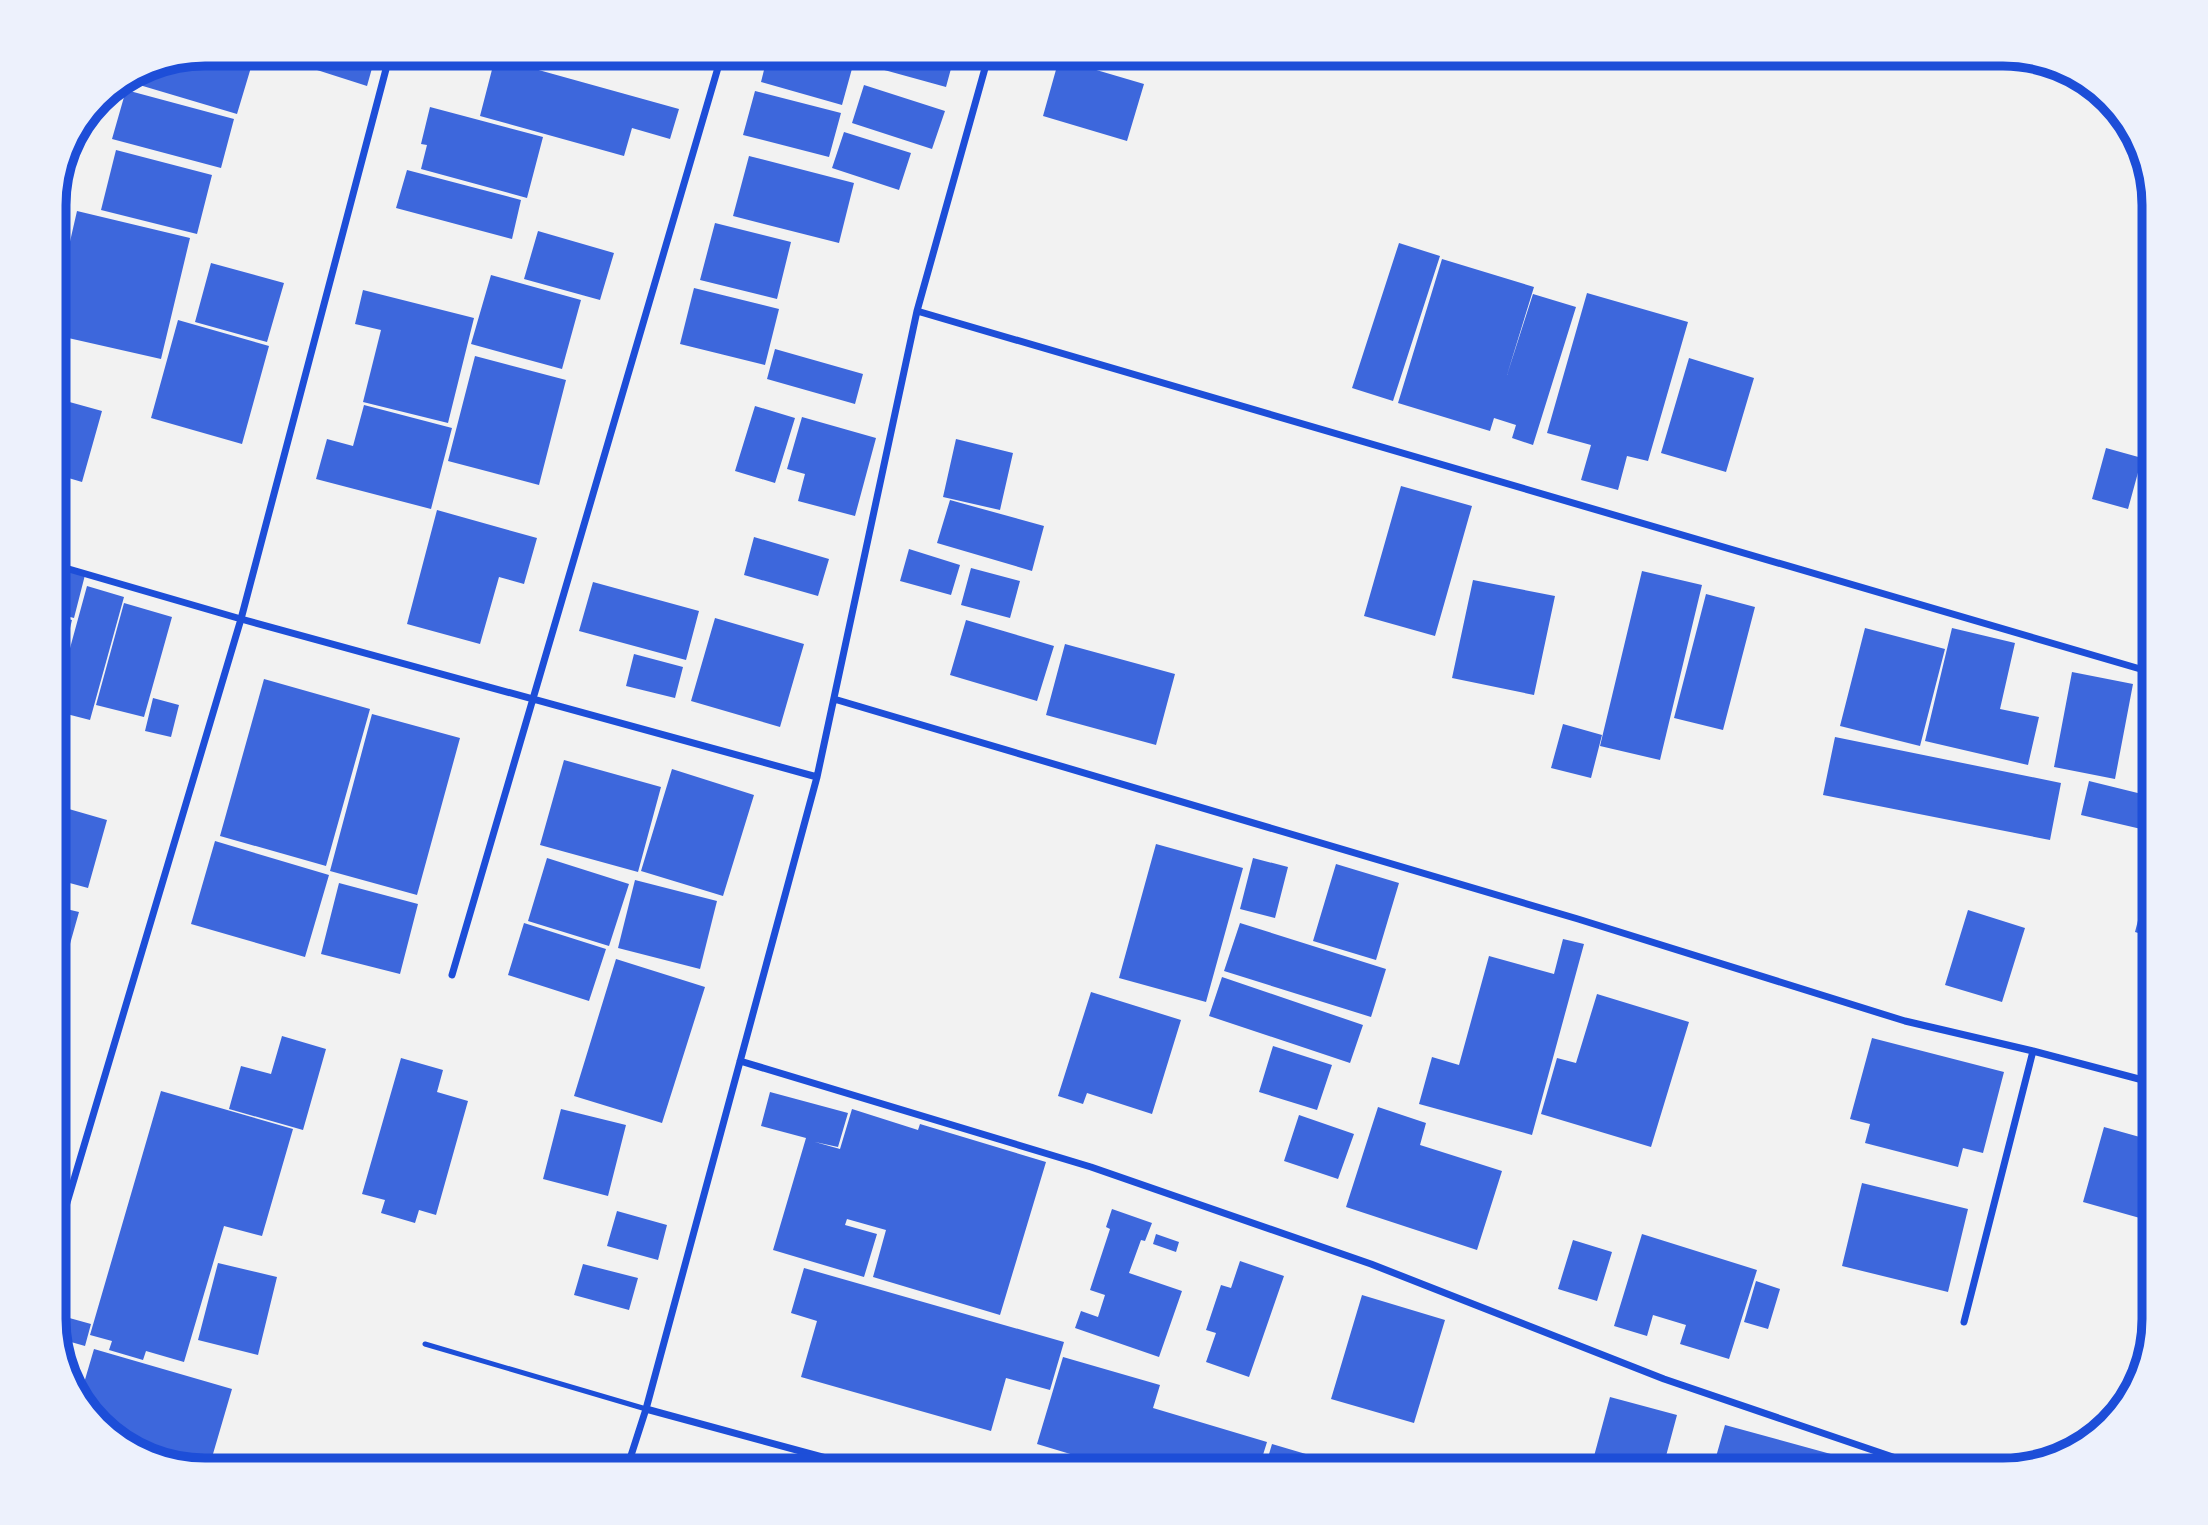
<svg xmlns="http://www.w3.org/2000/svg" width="2208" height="1525" viewBox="0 0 2208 1525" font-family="'Space Grotesk',sans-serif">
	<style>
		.building { fill: #3d67dc }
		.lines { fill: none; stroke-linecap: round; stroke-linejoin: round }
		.service { stroke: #1d4ed8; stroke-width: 5 }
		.minor { stroke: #1d4ed8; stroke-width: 7 }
		.rim { fill: none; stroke: #1d4ed8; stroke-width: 9 }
	</style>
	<rect width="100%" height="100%" fill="#f2f2f2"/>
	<path class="building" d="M206 54H255L237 114 126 81 148 66Z
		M267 54H376L367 86Z
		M768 54H812L853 65 842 105 761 82Z
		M881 54H955L946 87 877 68Z
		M1093 54H1143L1140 67Z
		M495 58 679 109 670 139 632 128 624 156 480 116Z
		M1059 59 1144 84 1127 141 1043 116Z
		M864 85 945 111 932 149 852 123Z
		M126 90 234 119 221 168 112 139Z
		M755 91 841 113 829 157 743 135Z
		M430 107 543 137 527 198 421 169 427 145 421 144Z
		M844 132 911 153 899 190 832 168Z
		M116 150 212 175 197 234 101 210Z
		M749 156 854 183 839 243 733 216Z
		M407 170 521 200 512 239 396 208Z
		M77 211 190 238 161 359 55 335V307Z
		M715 223 791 242 777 299 700 280Z
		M538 231 614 253 600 300 524 279Z
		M1399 243 1440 256 1393 401 1352 388Z
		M1442 259 1534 287 1507 375 1533 294 1576 307 1533 445 1512 438 1516 425 1494 418 1490 431 1398 403Z
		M211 263 284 283 267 342 195 322Z
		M491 275 581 300 562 369 471 344Z
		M694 288 779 309 765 365 680 344Z
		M363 290 474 318 448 423 363 402 381 330 355 324Z
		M1587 293 1688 322 1648 461 1627 456 1618 490 1581 480 1591 445 1547 433Z
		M178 320 269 346 242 444 151 418Z
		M775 349 863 374 855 404 767 379Z
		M475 356 566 380 539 485 448 461Z
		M1689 358 1754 378 1726 472 1661 453Z
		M55 398 102 411 82 482 55 474Z
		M364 405 452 428 431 509 316 479 327 439 353 446Z
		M755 406 795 418 775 483 735 471Z
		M802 417 876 438 855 516 798 501 805 474 787 469Z
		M956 439 1013 453 1000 510 943 497Z
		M2106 448 2142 458 2128 509 2092 499Z
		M1401 486 1472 506 1435 636 1364 616Z
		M950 500 1044 526 1032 571 937 543Z
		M437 510 537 538 524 584 499 577 480 644 407 624Z
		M754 537 829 559 818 596 744 575Z
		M909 549 960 565 951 595 900 581Z
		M55 567 85 575 74 618 55 613Z
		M971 568 1020 581 1010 618 961 605Z
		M1642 571 1702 585 1660 760 1600 746Z
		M1473 580 1555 596 1534 695 1452 678Z
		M593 582 699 611 686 660 579 631Z
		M87 586 124 597 90 720 55 711V703Z
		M1706 594 1755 607 1723 730 1674 718Z
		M124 603 172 617 144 717 96 705Z
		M55 616 72 620 56 685H55Z
		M715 618 804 644 780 727 691 701Z
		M966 620 1054 646 1037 701 950 675Z
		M1865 628 1945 649 1920 746 1840 726Z
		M1952 628 2015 643 2000 709 2039 717 2028 765 1925 741Z
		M1065 644 1175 674 1156 745 1046 715Z
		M634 654 683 667 675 698 626 686Z
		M2072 672 2133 684 2115 779 2054 767Z
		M264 679 370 709 326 866 220 836Z
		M153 698 179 705 171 737 145 731Z
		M372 714 460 738 417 895 330 871Z
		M1563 724 1602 735 1591 778 1551 768Z
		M1835 737 2061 783 2050 840 1823 795Z
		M564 760 661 787 638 872 540 845Z
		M672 769 754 795 723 896 641 871Z
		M2089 781 2154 797V832L2081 815Z
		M55 805 107 820 88 888 55 879Z
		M215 841 329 875 305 957 191 924Z
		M1156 844 1243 868 1206 1002 1119 978Z
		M547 858 629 884 609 946 528 921Z
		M1253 858 1288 867 1275 918 1240 909Z
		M1336 864 1399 883 1376 960 1313 941Z
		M635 880 717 901 700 969 618 948Z
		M339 883 418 904 400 974 321 954Z
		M55 884 64 887 58 907 79 912 57 990 55 989Z
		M2143 901 2154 904V938L2135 932Z
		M1968 910 2025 928 2002 1002 1945 985Z
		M524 923 606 949 589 1001 508 975Z
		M1240 923 1386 969 1371 1017 1224 971Z
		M1563 939 1584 944 1532 1135 1419 1104 1432 1057 1459 1065 1489 956 1554 974Z
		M616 959 705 987 662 1123 574 1096Z
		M1222 977 1363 1025 1350 1063 1209 1016Z
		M1091 992 1181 1020 1152 1114 1087 1093 1083 1104 1058 1096Z
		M1597 994 1689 1022 1651 1147 1541 1114 1557 1058 1576 1063Z
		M282 1036 326 1049 303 1130 229 1109 241 1066 271 1074Z
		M1872 1038 2004 1072 1983 1153 1963 1148 1958 1167 1865 1143 1870 1124 1850 1119Z
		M1273 1046 1332 1065 1317 1110 1259 1092Z
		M401 1058 443 1070 437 1092 468 1101 436 1215 419 1210 415 1223 381 1213 385 1200 362 1194Z
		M161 1091 293 1129 262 1236 224 1226 184 1362 146 1351 143 1360 109 1350 112 1341 90 1335Z
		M770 1092 848 1113 838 1147 815 1142 840 1149 852 1109 918 1130 920 1124 1046 1162 1000 1315 873 1277 886 1230 847 1219 845 1225 877 1234 864 1277 773 1250 806 1138 761 1126Z
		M1378 1107 1426 1123 1420 1145 1502 1171 1477 1250 1346 1207Z
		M561 1109 626 1125 608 1196 543 1179Z
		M1299 1115 1354 1134 1338 1179 1284 1161Z
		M2104 1127 2154 1141V1222L2083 1202Z
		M1862 1183 1968 1209 1948 1292 1842 1266Z
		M1112 1209 1152 1223 1145 1241 1141 1240 1129 1273 1182 1291 1159 1357 1075 1328 1081 1311 1098 1317 1105 1295 1090 1290 1110 1229 1106 1227Z
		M617 1211 667 1225 658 1260 607 1246Z
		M1156 1234 1179 1242 1176 1252 1153 1244Z
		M1642 1234 1757 1270 1729 1359 1680 1344 1686 1325 1653 1315 1647 1336 1614 1326Z
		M1573 1240 1612 1252 1597 1301 1558 1289Z
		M1240 1261 1284 1276 1249 1377 1206 1362 1216 1333 1206 1330 1221 1285 1231 1288Z
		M218 1263 277 1277 258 1355 198 1340Z
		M583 1264 638 1278 629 1310 574 1295Z
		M804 1268 1064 1342 1050 1390 1006 1378 991 1431 801 1377 817 1321 791 1313Z
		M1756 1281 1780 1289 1768 1329 1744 1322Z
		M1362 1295 1445 1320 1414 1423 1331 1399Z
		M55 1314 91 1324 85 1346 57 1338Z
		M94 1349 232 1389 208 1471 121 1445 79 1400Z
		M1063 1357 1160 1385 1153 1408 1267 1442 1258 1471H1127L1037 1444Z
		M1610 1397 1677 1415 1662 1471H1590Z
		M1725 1425 1889 1470V1471H1712Z
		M1272 1444 1360 1470V1471H1264Z"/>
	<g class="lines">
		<path class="service" d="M425 1344 646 1409"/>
		<path class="minor" d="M917 311 2154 673
			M55 565 241 619 817 777
			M834 699 1578 919 1905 1021 2033 1051 2154 1083
			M452 975 722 54
			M740 1061 1091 1167 1371 1264 1664 1379 1934 1471
			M55 1243 241 619 390 54
			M1964 1322 2033 1051
			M646 1409 874 1471
			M626 1471 646 1409 817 777 917 311 989 54"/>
	</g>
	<path d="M0 0H2208V1525H0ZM205 66H2003A139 139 0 0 1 2142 205V1319A139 139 0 0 1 2003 1458H205A139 139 0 0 1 66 1319V205A139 139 0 0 1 205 66Z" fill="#edf1fc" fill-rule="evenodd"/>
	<path class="rim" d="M205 66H2003A139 139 0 0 1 2142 205V1319A139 139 0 0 1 2003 1458H205A139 139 0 0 1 66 1319V205A139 139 0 0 1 205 66Z"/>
</svg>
